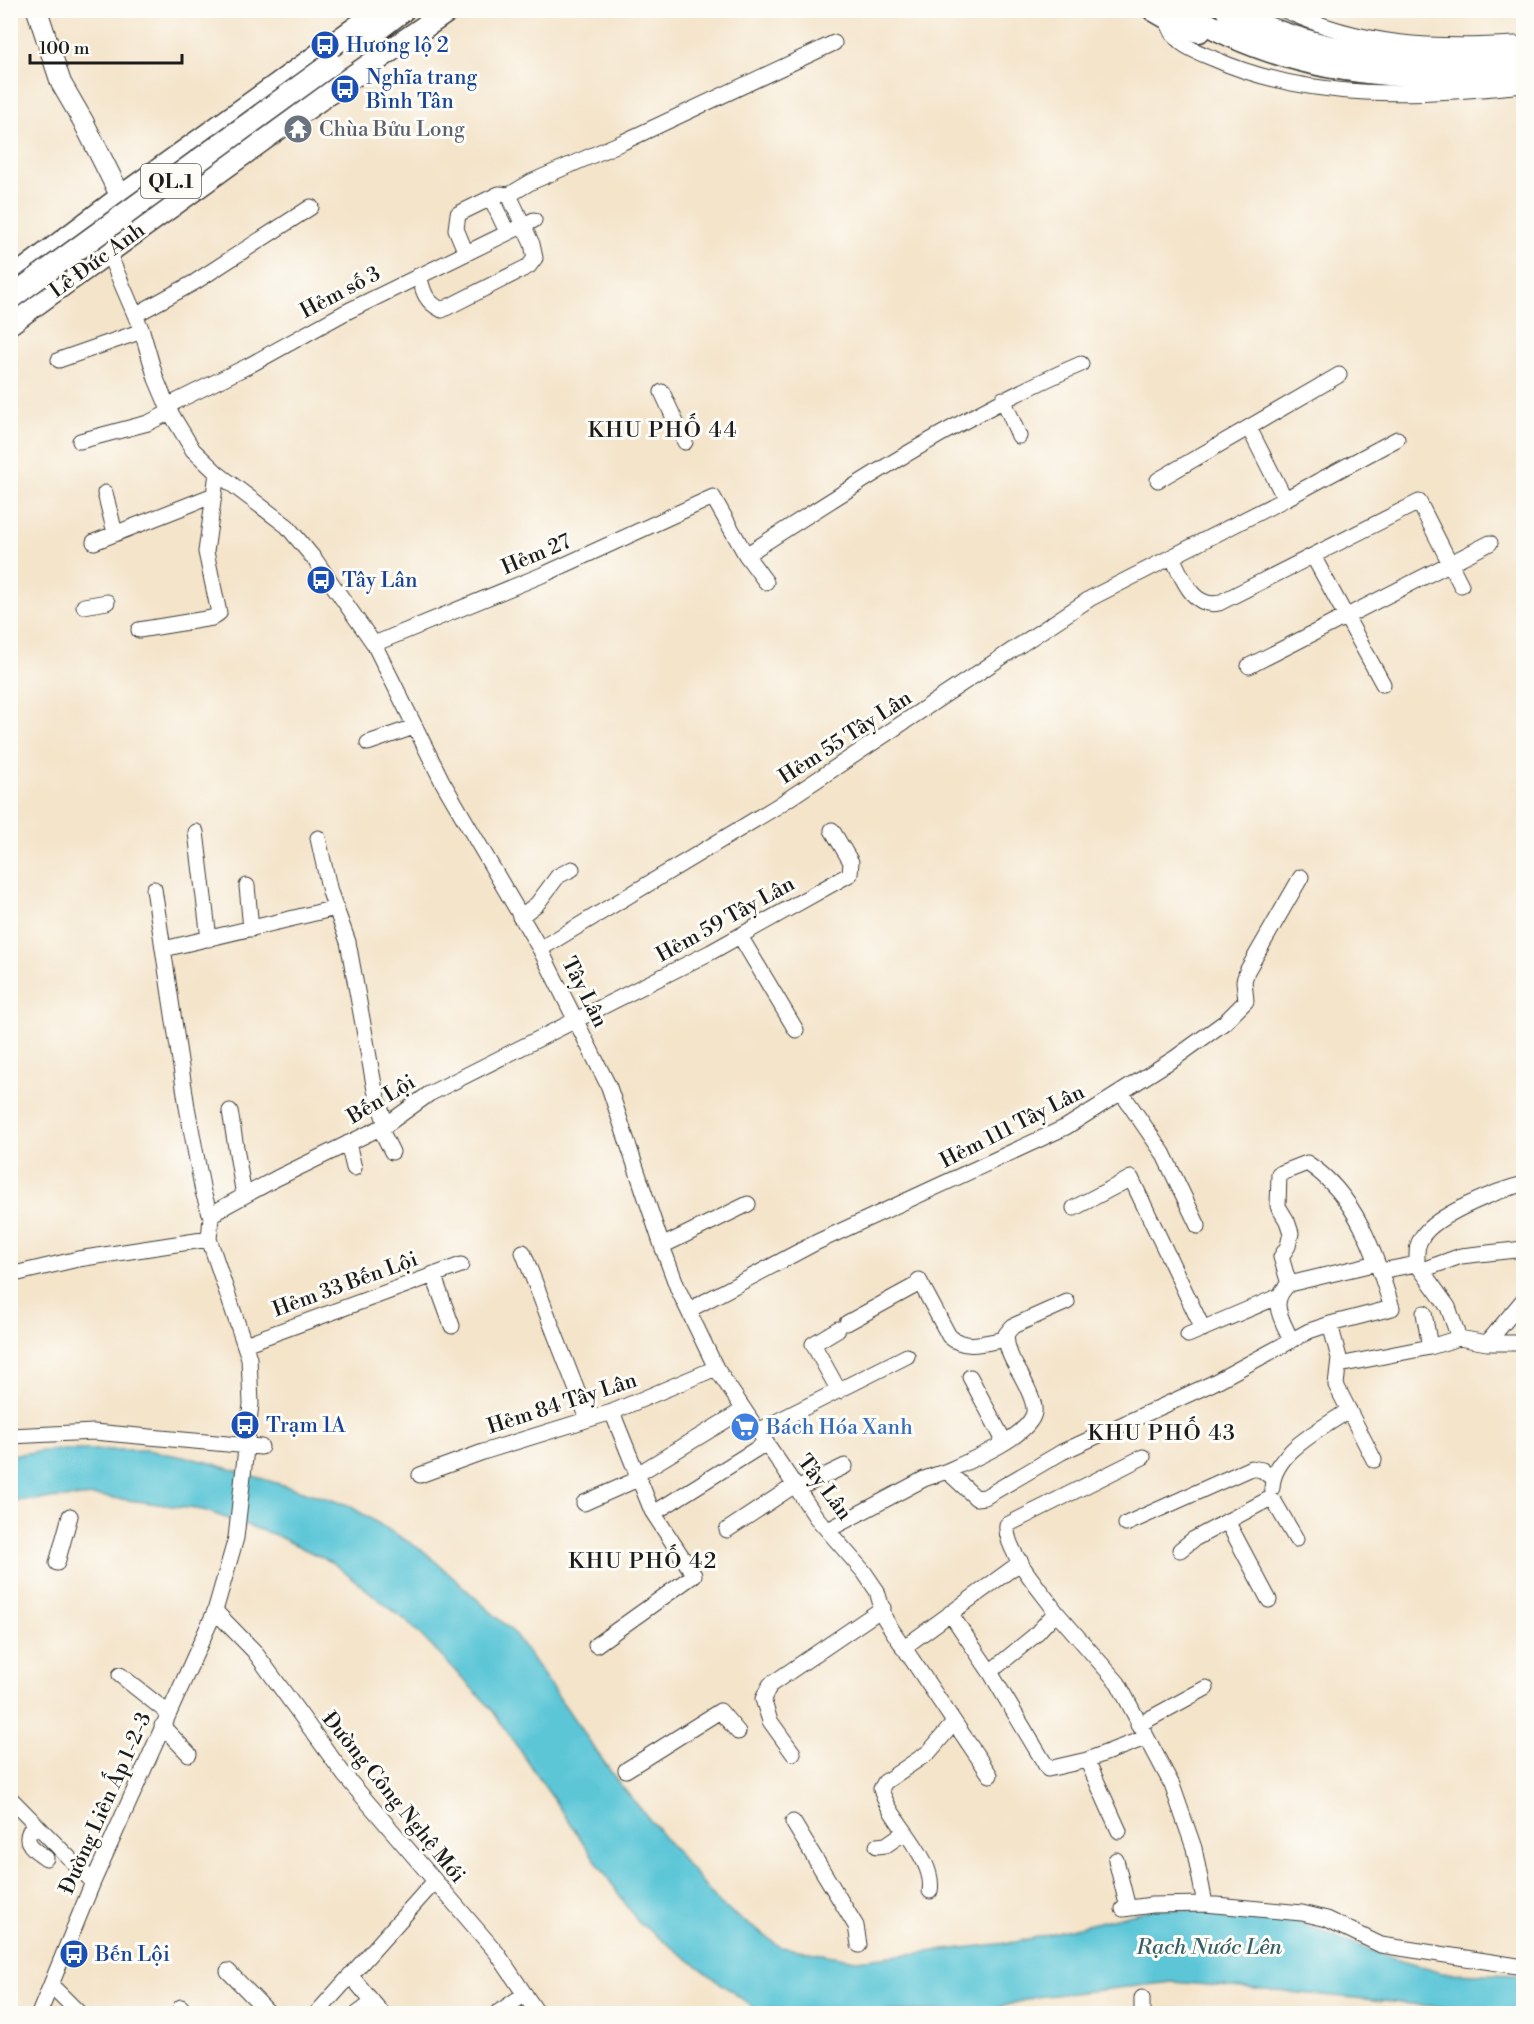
<svg xmlns="http://www.w3.org/2000/svg" width="1534" height="2024" viewBox="0 0 1534 2024" font-family="'Libre Bodoni',serif">
	<style>
		.water { fill: #5cc6d7; stroke: #3c717a; stroke-width: 1.5 }
		.lines { fill: none; stroke-linecap: round; stroke-linejoin: round }
		.minor-casing { stroke: #3c3a36; stroke-width: 17 }
		.major-casing { stroke: #3c3a36; stroke-width: 22 }
		.highway-casing { stroke: #3c3a36; stroke-width: 25 }
		.minor { stroke: #fff; stroke-width: 15 }
		.major { stroke: #fff; stroke-width: 20 }
		.highway { stroke: #fff; stroke-width: 22 }
		.highway-bridge-casing { stroke: #3c3a36; stroke-width: 25; stroke-linecap: butt }
		.highway-bridge { stroke: #fff; stroke-width: 22 }
		.labels { text-anchor: middle; stroke-width: 6; stroke-linejoin: round; paint-order: stroke }
		.shield { fill: #fdfcf7; stroke: #605f5e; stroke-width: 1.5 }
		.shield-label { font-size: 20px; font-weight: bold; fill: #1c1c1c }
		.transit-label { font-size: 21px; fill: #164399; stroke: #fdfcf7; text-anchor: start }
		.worship-label { font-size: 21px; fill: #5b616d; stroke: #fdfcf7; text-anchor: start }
		.street-label { font-size: 21px; fill: #1c1c1c; stroke: #fdfcf7 }
		.shop-label { font-size: 21px; fill: #366cbe; stroke: #fdfcf7; text-anchor: start }
		.neighbourhood-label { font-size: 22px; letter-spacing: 1.5px; fill: #1c1c1c; stroke: #fdfcf7 }
		.water-label { font-size: 22px; font-style: italic; fill: #366067; stroke: #fdfcf7 }
	</style>
	<rect width="100%" height="100%" fill="#fdfcf7"/>
	<filter id="ink" filterUnits="userSpaceOnUse"><feTurbulence type="fractalNoise" baseFrequency=".0167" numOctaves="2"/><feDisplacementMap in="SourceGraphic" scale="12" xChannelSelector="R" yChannelSelector="G"/><feConvolveMatrix kernelMatrix="1 2 1 2 8 2 1 2 1" color-interpolation-filters="sRGB"/></filter>
	<filter id="wash" filterUnits="userSpaceOnUse"><feTurbulence type="fractalNoise" baseFrequency=".008" numOctaves="4" result="noise"/><feDisplacementMap in="SourceGraphic" scale="24" xChannelSelector="R" yChannelSelector="G"/><feGaussianBlur stdDeviation="1.35" result="paint"/><feColorMatrix in="noise" values="0 0 0 0 0 0 0 0 0 0 0 0 0 0 0 0 0 1.4 0 .05"/><feComposite in="paint" operator="in"/></filter>
	<g filter="url(#wash)">
		<rect width="100%" height="100%" fill="#f4e4ca"/>
		<path class="water" d="M53 1450H146L204 1461 348 1505 425 1552 514 1633 618 1782 721 1905 781 1947 856 1960 1016 1942 1157 1908 1285 1917 1391 1958 1442 1973 1523 1975V2013H1496L1345 1997 1173 1982 1036 1997 989 2010 761 2013 638 1922 490 1707 411 1625 333 1563 275 1535 203 1510 98 1496 11 1501V1455Z"/>
	</g>
	<g filter="url(#ink)">
		<g class="lines">
			<g class="minor-casing">
				<path id="minor" d="M1284 10C1363 46 1431 49 1515 44
					M1167 18C1172 43 1190 49 1212 58 1310 102 1419 96 1524 85
					M491 198 507 232
					M108 252 142 331 156 379 170 412 193 450 217 473 287 526 316 561 374 644 442 781 540 949 609 1087 662 1246 678 1289 716 1368 816 1517 864 1572 877 1591 885 1619 894 1633 990 1775
					M466 253 456 229 458 214 499 194 509 195 531 182 623 142 834 43
					M419 275C423 291 425 302 442 310L529 266 535 258 532 244 509 195
					M135 315 195 282 311 207
					M59 360 142 331
					M662 392 685 442
					M1003 399 1019 436
					M167 406 250 365 344 313 534 220
					M1249 428 1285 499 1397 439
					M80 441 148 423 170 412
					M1158 480 1339 375
					M105 493 115 533
					M94 542 214 495
					M746 555C854 485 962 415 1081 364
					M1313 556 1383 684
					M1172 557C1182 576 1192 609 1219 603L1419 502 1461 585
					M84 606 107 602
					M139 630 212 618 219 613 206 552 217 473
					M374 644 547 573 713 497 746 555 766 582
					M1249 666 1490 543
					M368 743 414 727
					M196 832 209 939
					M318 838 330 892 348 942 375 1090 386 1125
					M247 886 251 929
					M154 889 187 1107 203 1192 211 1217
					M520 917 537 904 558 876 572 869
					M740 936 796 1030
					M164 949 336 908
					M540 949 776 807 1091 598 1285 499
					M1121 1092 1163 1153 1198 1226
					M230 1111 244 1196
					M380 1128 392 1152
					M348 1143 354 1168
					M1074 1208 1131 1178 1203 1329
					M211 1217 220 1209 277 1178 386 1125 429 1094 711 952 850 874 851 862 832 830
					M662 1246 748 1204
					M523 1252 588 1419
					M1417 1264C1417 1253 1416 1246 1422 1237 1435 1215 1498 1190 1524 1184
					M1422 1270 1461 1256 1524 1249
					M1380 1271 1417 1264 1448 1307 1459 1338
					M433 1274 452 1326
					M10 1275 78 1259 209 1239
					M919 1280 949 1336C965 1351 987 1342 1006 1339
					M1289 1284 1281 1257 1288 1246 1291 1233 1287 1221 1278 1206 1279 1174 1307 1163C1357 1195 1375 1254 1392 1308L1330 1324
					M689 1310 815 1243 1066 1127 1175 1058 1225 1022 1246 1001 1244 981 1247 971 1301 877
					M847 1323 920 1283
					M838 1329 813 1344 839 1391
					M1188 1335 1277 1297
					M1291 1340C1282 1319 1268 1302 1289 1284L1377 1263
					M1487 1343 1524 1299
					M245 1344 461 1265
					M1430 1347 1459 1338 1487 1343H1524
					M1339 1365 1430 1347 1424 1313
					M970 1377 1004 1441
					M758 1431 907 1356
					M10 1436 94 1432 261 1447
					M1143 1457 1007 1525C1004 1551 1042 1591 1056 1612L1034 1636 990 1672 1048 1769 1087 1760 1145 1738
					M947 1471C969 1461 1023 1439 1033 1416 1037 1407 1030 1394 1026 1385 1017 1365 1007 1358 1006 1334L1013 1326 1067 1302
					M420 1475 483 1452 612 1412 716 1368
					M636 1475 743 1410
					M1272 1488C1273 1452 1322 1429 1349 1410
					M797 1489 845 1466
					M584 1503 638 1479
					M654 1513 766 1443
					M1227 1521 1269 1600
					M1126 1524 1251 1468 1262 1470 1272 1478
					M727 1530 795 1485
					M828 1530 924 1479 947 1471 976 1498 985 1497 1062 1452 1211 1384 1309 1331 1330 1324 1339 1358 1336 1385 1374 1460
					M1180 1550 1194 1539 1269 1499 1275 1503 1296 1539
					M57 1563 70 1516
					M215 1611 254 1651 345 1776 497 1953 538 2014
					M1056 1612 1118 1683 1172 1785 1194 1848 1205 1904
					M950 1613 990 1672
					M596 1645 694 1575 652 1511 612 1412
					M903 1648 1021 1562
					M120 1675 168 1713
					M1138 1725 1206 1688
					M162 1726 189 1754
					M793 1753 770 1721 763 1699 770 1685 883 1608
					M1087 1760 1119 1831
					M626 1770 720 1711 738 1732
					M10 1798 93 1882
					M793 1822 856 1926 859 1945
					M35 1823C20 1841 31 1847 46 1858
					M877 1846 886 1845 905 1832
					M1116 1860 1128 1908
					M930 1891C936 1858 889 1821 881 1789L885 1782 929 1752 953 1724
					M1123 1909 1152 1905 1205 1904 1302 1913 1327 1919 1381 1945 1524 1967
					M228 1971 270 2014
					M350 1975 383 2014
					M51 1985 80 2014
					M181 2007 187 2014
					M39 2014 93 1882 215 1611 236 1538 251 1404 249 1358 209 1239 211 1217
					M316 2014 435 1881
					M357 2014 373 2002
					M496 2014 525 1994
					M1142 2014V1998"/>
			</g>
			<g class="major-casing">
				<path id="major" d="M37 10 61 83 83 121 121 197"/>
			</g>
			<g class="highway-casing">
				<path id="highway" d="M1154 10 1185 28 1199 31
					M1183 10C1284 74 1408 84 1524 71
					M1227 10C1316 55 1425 70 1524 53
					M373 33 403 10
					M10 281 121 197 381 10
					M10 323 290 120 449 10"/>
			</g>
			<use href="#minor" class="minor"/>
			<use href="#major" class="major"/>
			<use href="#highway" class="highway"/>
			<g class="highway-bridge-casing">
				<path id="highway-bridge" d="M10 298 331 64"/>
			</g>
			<use href="#highway-bridge" class="highway-bridge"/>
		</g>
	</g>
	<defs>
		<g id="bus-disc" transform="scale(1.5)"><circle r="9.5" fill="#1a4fb4" stroke="#fdfcf7"/><path d="M-5-6H5V4H4V6H2V4H-2V6H-4V4H-5ZM-3.5-4V0h7V-4ZM-3.5 1.2v1.5H-2V1.2ZM2 1.2v1.5H3.5V1.2Z" fill="#fff"/></g>
		<g id="temple-disc" transform="scale(1.5)"><circle r="9.5" fill="#6b7280" stroke="#fdfcf7"/><path d="M0-6L5-2H3V0L6.5 2.5H4V6H1.5V3h-3V6H-4V2.5H-6.5L-3 0V-2H-5Z" fill="#fff"/></g>
		<g id="supermarket-disc" transform="scale(1.5)"><circle r="9.5" fill="#3f7fe0" stroke="#fdfcf7"/><path d="M-6-5.5h2.5l.6 2H6L4.5 2H-2.5L-4.4-4H-6ZM-1.5 3.2a1.3 1.3 0 1 0 .1 0ZM3 3.2a1.3 1.3 0 1 0 .1 0Z" fill="#fff"/></g>
	</defs>
	<g fill-rule="evenodd">
		<use href="#bus-disc" x="325" y="45"/>
		<use href="#bus-disc" x="345" y="89"/>
		<use href="#temple-disc" x="298" y="129"/>
		<use href="#bus-disc" x="321" y="580"/>
		<use href="#bus-disc" x="245" y="1425"/>
		<use href="#supermarket-disc" x="745" y="1427"/>
		<use href="#bus-disc" x="74" y="1954"/>
	</g>
	<g class="labels">
		<rect class="shield" x="141" y="164" width="60" height="34" rx="4.5"/>
		<g class="shield-label">
			<text x="171" y="188">QL.1</text>
		</g>
		<g class="transit-label">
			<text x="346" y="52">Hương lộ 2</text>
			<text x="366" y="84">Nghĩa trang<tspan x="366" dy="24">Bình Tân</tspan></text>
			<text x="342" y="587">Tây Lân</text>
			<text x="266" y="1432">Trạm 1A</text>
			<text x="95" y="1961">Bến Lội</text>
		</g>
		<g class="worship-label">
			<text x="319" y="136">Chùa Bửu Long</text>
		</g>
		<g class="street-label">
			<text transform="translate(97 260) rotate(-36)" y="7">Lê Đức Anh</text>
			<text transform="translate(340 292) rotate(-28)" y="7">Hẻm số 3</text>
			<text transform="translate(536 554) rotate(-23)" y="7">Hẻm 27</text>
			<text transform="translate(845 737) rotate(-33)" y="7">Hẻm 55 Tây Lân</text>
			<text transform="translate(725 919) rotate(-29)" y="7">Hẻm 59 Tây Lân</text>
			<text transform="translate(585 992) rotate(63)" y="7">Tây Lân</text>
			<text transform="translate(381 1099) rotate(-31)" y="7">Bến Lội</text>
			<text transform="translate(1012 1126) rotate(-27)" y="7">Hẻm 111 Tây Lân</text>
			<text transform="translate(345 1284) rotate(-20)" y="7">Hẻm 33 Bến Lội</text>
			<text transform="translate(562 1403) rotate(-18)" y="7">Hẻm 84 Tây Lân</text>
			<text transform="translate(825 1487) rotate(53)" y="7">Tây Lân</text>
			<text transform="translate(394 1797) rotate(51)" y="7">Đường Công Nghệ Mới</text>
			<text transform="translate(105 1803) rotate(-66)" y="7">Đường Liên Ấp 1-2-3</text>
		</g>
		<g class="shop-label">
			<text x="766" y="1434">Bách Hóa Xanh</text>
		</g>
		<g class="neighbourhood-label">
			<text x="663" y="437">KHU PHỐ 44</text>
			<text x="1162" y="1440">KHU PHỐ 43</text>
			<text x="643" y="1568">KHU PHỐ 42</text>
		</g>
		<g class="water-label">
			<text x="1209" y="1954">Rạch Nước Lên</text>
		</g>
	</g>
	<rect width="1534" height="2024" fill="none" stroke="#fdfcf7" stroke-width="36"/>
	<path d="M30 54v9h152v-9" fill="none" stroke="#1c1c1c" stroke-width="3"/>
	<text x="39" y="54" font-size="18" fill="#1c1c1c" stroke="#fdfcf7" stroke-width="4.5" paint-order="stroke">100 m</text>
</svg>
